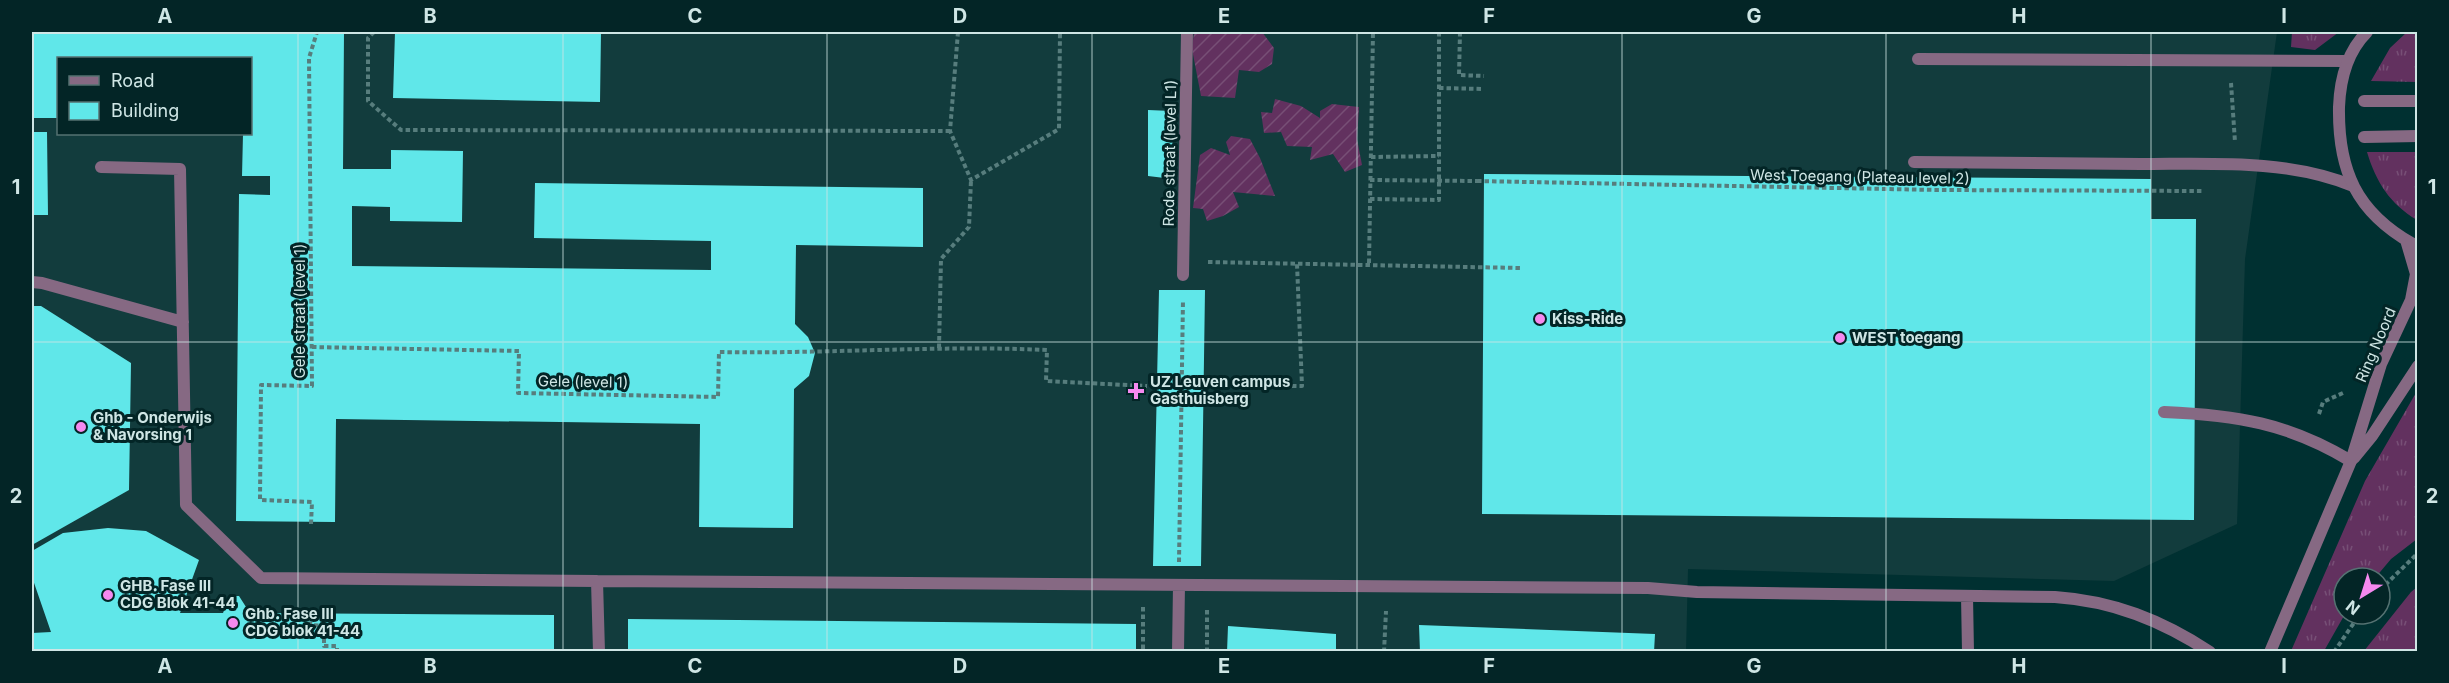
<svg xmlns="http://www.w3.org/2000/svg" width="2449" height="683" viewBox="0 0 2449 683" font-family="Inter,sans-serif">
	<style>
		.built { fill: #123c3d; fill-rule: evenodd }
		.grass { fill: url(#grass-tufts) }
		.garden { fill: url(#garden-furrows) }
		.building { fill: #60e7e9 }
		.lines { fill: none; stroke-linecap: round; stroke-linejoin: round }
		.path { stroke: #577d7d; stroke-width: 4; stroke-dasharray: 4.5 3; stroke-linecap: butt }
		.service { stroke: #866983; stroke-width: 12 }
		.pedestrian { stroke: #866983; stroke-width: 12 }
		.minor { stroke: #866983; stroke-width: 12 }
		.path-bridge { stroke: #577d7d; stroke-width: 4; stroke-dasharray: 4.5 3; stroke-linecap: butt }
		.grid { fill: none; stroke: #cfe6e5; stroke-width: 1.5; stroke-opacity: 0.55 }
		.poi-dot { fill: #f589ef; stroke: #032526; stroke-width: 2 }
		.labels { text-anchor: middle; stroke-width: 6; stroke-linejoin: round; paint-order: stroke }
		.street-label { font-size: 15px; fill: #cfe6e5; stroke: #032526 }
		.poi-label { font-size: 15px; font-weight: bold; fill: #cfe6e5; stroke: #032526; text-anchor: start }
		.neatline { fill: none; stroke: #cfe6e5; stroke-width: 2 }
		.grid-label { font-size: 20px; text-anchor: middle; font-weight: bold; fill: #cfe6e5 }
	</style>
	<defs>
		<pattern id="grass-tufts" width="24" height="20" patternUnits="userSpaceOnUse" patternTransform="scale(1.5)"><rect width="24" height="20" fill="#62315f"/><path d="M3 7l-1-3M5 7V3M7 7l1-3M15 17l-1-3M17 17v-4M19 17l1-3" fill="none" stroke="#774f76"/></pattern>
		<pattern id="garden-furrows" width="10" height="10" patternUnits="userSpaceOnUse" patternTransform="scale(1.5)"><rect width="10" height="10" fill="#62315f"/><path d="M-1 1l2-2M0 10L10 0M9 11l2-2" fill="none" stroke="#774f76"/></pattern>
	</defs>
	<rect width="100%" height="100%" fill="#003031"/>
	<path class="built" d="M32 32H2277L2245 259 2237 524 2114 581 1688 569 1686 651H32ZM58 58H250V134H58Z"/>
	<path class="grass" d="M2292 32H2339L2315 50 2291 47Z
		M2407 32H2417V82L2371 81 2390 48Z
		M2367 152H2417V220C2390 204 2376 182 2367 152Z
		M2417 391V539L2391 559 2375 578H2344L2345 614 2324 651H2291L2365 481Z
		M2417 587V651H2364L2411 592Z"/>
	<path class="garden" d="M1194 32H1262L1274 48 1272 64 1259 72 1239 70 1235 98 1201 96 1192 49Z
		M1275 99 1301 106 1320 118V111L1332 104 1359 107 1357 139 1362 165 1345 172 1333 154 1310 160 1312 147 1287 146 1281 132 1264 133 1261 112 1272 113Z
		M1231 136 1250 139 1260 158 1275 196 1233 192 1239 207 1223 216 1207 221 1203 209 1193 208 1200 155 1211 148 1230 155 1226 142Z"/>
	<path class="building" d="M32 32H344L343 169H391V150L463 151 462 222 390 221V207L352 206V266L711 270V241L534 238 535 183 923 188V247L796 245 795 324 808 337 815 353 809 376 794 389 793 528 699 527 700 424 336 419 335 522 236 521 239 194 270 195V176H242L243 134H250V58H58V118H32Z
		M395 32H601L600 102 393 98Z
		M1148 110 1172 111 1173 179 1148 176Z
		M32 132H47L48 215H32Z
		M1484 174 2151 179V219H2196L2194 520 1482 514Z
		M1159 290H1205L1201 566H1153Z
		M32 306H41L131 363 129 490 32 545Z
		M108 528 146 531 199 560 180 613H223L230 596H239L246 607V613L554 615V652H32V633L51 632 32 577V551L63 533Z
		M628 619 1136 624V652H628Z
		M1419 625 1655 634 1654 652H1420Z
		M1228 626 1336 634V652H1227Z"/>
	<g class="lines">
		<path class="path" d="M374 32 368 38V101L401 130 950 131
			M958 32 950 131 971 180 1059 129 1060 32
			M1460 32 1459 75 1484 76
			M2064 32H2084
			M2231 83 2235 142
			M1439 88 1484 89
			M1371 157 1439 156
			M1477 181 1938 190 2202 191
			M1370 199 1439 200V32
			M1208 262 1520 268
			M1369 263 1373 32
			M312 347 519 351 518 393 718 397 719 352C828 354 937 345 1047 350L1046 381 1147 386
			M939 348 941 259 969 227 971 180
			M1217 385 1302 386 1297 264
			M2319 414 2323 402 2345 392
			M311 524 312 502 260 500 261 385 312 386 309 58 317 32
			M1179 562 1183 300
			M2380 590 2418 553
			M1143 607V652
			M311 614 310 625 324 626V646H337V652
			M1207 652V610
			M1384 652 1386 611
			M2334 652 2360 614"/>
		<path class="service" d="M1918 59 2347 61
			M2364 101H2418
			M2364 137 2418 136
			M1914 162C1990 163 2066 163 2141 164 2211 164 2288 159 2353 186
			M101 167 180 169 186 505 261 578 597 581 599 652
			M32 282 42 283 183 322
			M2164 412C2236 415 2288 423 2351 461
			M597 581 1648 588 1697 592 2055 597C2113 601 2161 620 2210 652
			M1967 596 1968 652
			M1178 652 1179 585"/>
		<path class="pedestrian" d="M1183 275 1187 32"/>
		<path class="minor" d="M2367 32C2347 52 2340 80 2339 107 2338 170 2356 212 2413 244
			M2354 458 2372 436 2418 366
			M2270 652 2351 461 2381 364 2411 300 2416 274 2406 240"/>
		<path class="path-bridge" d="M1370 180 1477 181"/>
	</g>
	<path class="grid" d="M298 32V652M563 32V652M827 32V652M1092 32V652M1357 32V652M1622 32V652M1886 32V652M2151 32V652M32 342H2418"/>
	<g class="poi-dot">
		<circle cx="1540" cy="319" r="6"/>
		<circle cx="1840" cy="338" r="6"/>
		<path d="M1133 382h6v6h6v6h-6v6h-6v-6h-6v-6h6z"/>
		<circle cx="81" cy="427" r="6"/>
		<circle cx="108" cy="595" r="6"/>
		<circle cx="233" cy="623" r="6"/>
	</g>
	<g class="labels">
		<g class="street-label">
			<text transform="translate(1170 153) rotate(-89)" y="5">Rode straat (level L1)</text>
			<text transform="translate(1860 177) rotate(1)" y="5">West Toegang (Plateau level 2)</text>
			<text transform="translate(300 311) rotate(-90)" y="5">Gele straat (level 1)</text>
			<text transform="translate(2376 345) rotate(-67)" y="5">Ring Noord</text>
			<text transform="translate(583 382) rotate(1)" y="5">Gele (level 1)</text>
		</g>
		<g class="poi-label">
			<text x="1552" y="324">Kiss-Ride</text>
			<text x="1852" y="343">WEST toegang</text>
			<text x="1150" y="387">UZ Leuven campus<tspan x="1150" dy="17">Gasthuisberg</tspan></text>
			<text x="93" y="423">Ghb - Onderwijs<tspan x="93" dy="17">&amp; Navorsing 1</tspan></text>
			<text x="120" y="591">GHB. Fase III<tspan x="120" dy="17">CDG Blok 41-44</tspan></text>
			<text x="245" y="619">Ghb. Fase III<tspan x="245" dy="17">CDG blok 41-44</tspan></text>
		</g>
	</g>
	<rect width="2449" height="683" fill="none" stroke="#032526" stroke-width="66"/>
	<rect x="57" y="57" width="195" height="78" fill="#032526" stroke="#557272" stroke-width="1.5"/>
	<rect x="69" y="76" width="30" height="9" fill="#866983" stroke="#557272" stroke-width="1.5"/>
	<text x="111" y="87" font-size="18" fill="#cfe6e5">Road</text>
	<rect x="69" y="102" width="30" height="18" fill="#60e7e9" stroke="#557272" stroke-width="1.5"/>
	<text x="111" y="117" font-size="18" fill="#cfe6e5">Building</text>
	<g transform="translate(2362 596) rotate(218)"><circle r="28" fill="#032526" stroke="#557272" stroke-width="1.5"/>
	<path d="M0-4.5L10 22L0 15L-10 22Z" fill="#f589ef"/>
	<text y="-9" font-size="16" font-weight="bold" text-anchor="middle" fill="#cfe6e5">N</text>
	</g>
	<rect x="33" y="33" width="2383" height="617" class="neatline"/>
	<g class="grid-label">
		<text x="165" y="23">A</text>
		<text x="430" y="23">B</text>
		<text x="695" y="23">C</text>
		<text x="960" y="23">D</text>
		<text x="1224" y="23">E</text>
		<text x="1489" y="23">F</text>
		<text x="1754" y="23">G</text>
		<text x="2019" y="23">H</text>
		<text x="2284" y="23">I</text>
		<text x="16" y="194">1</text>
		<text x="2432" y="194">1</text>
		<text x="16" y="503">2</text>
		<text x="2432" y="503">2</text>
		<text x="165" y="673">A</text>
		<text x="430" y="673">B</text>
		<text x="695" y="673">C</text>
		<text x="960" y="673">D</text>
		<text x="1224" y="673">E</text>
		<text x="1489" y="673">F</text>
		<text x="1754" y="673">G</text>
		<text x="2019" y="673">H</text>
		<text x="2284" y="673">I</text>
	</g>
</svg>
